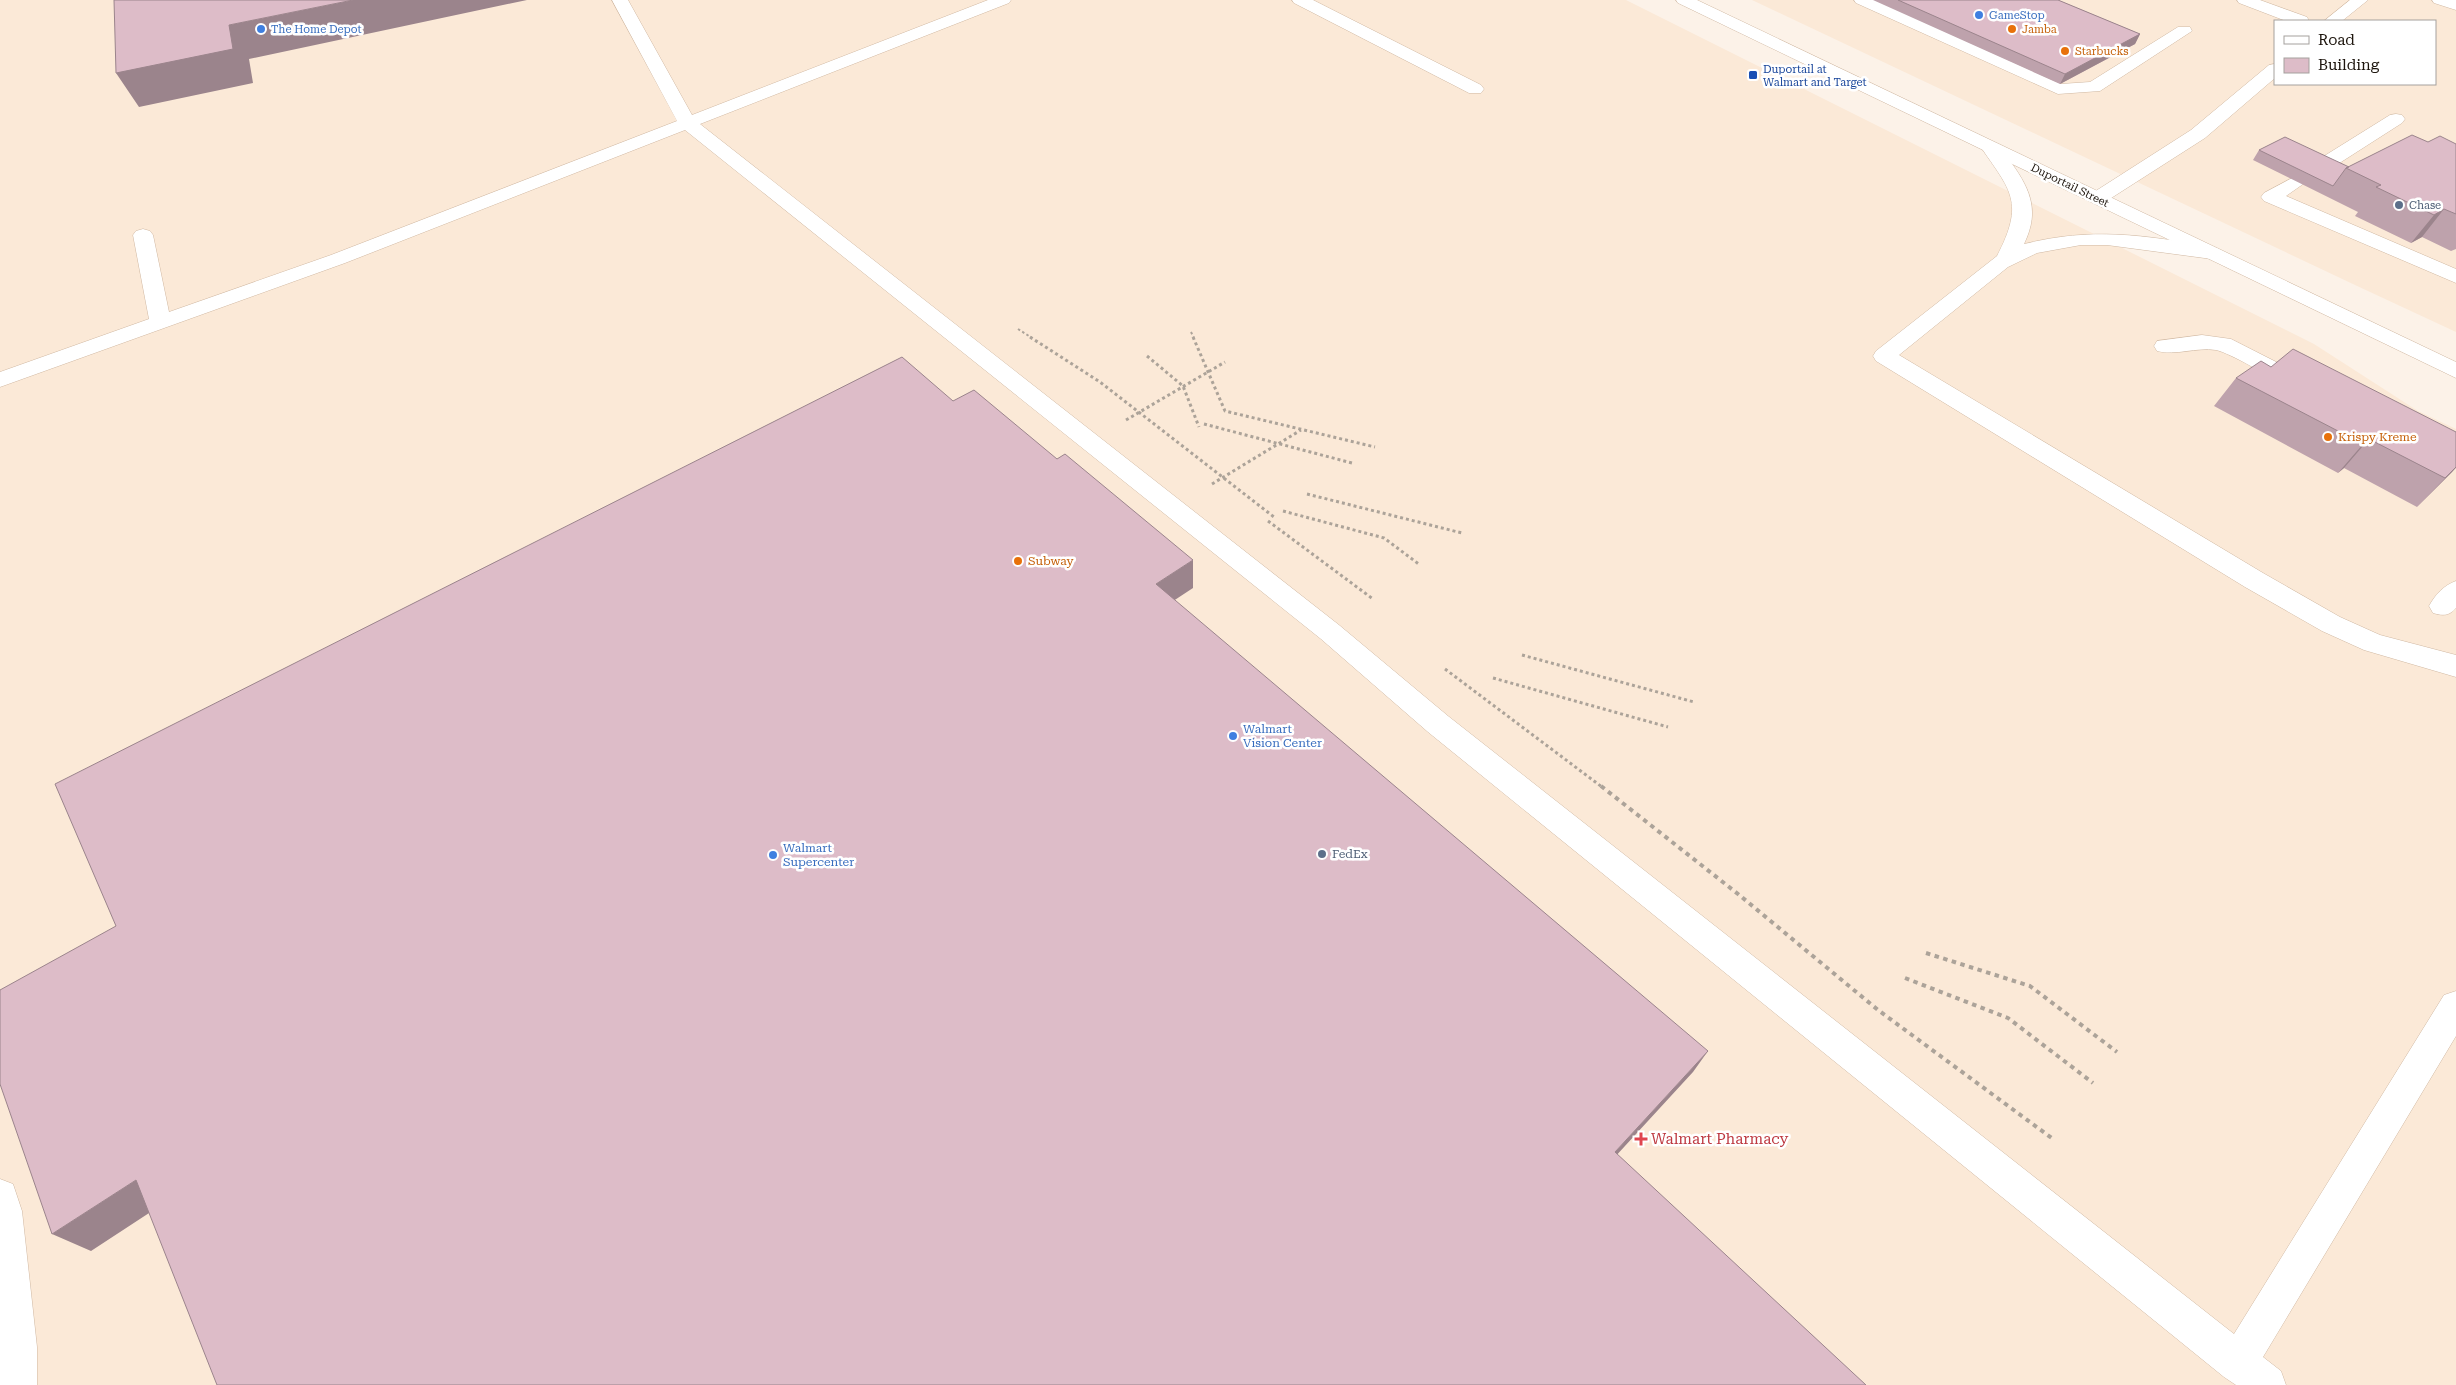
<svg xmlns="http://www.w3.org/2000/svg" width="2456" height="1385" viewBox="0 0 2456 1385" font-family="'Roboto Serif',serif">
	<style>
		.built { fill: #fbe9d7; fill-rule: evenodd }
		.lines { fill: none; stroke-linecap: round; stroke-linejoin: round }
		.minor-casing { stroke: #d0b8a2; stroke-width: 1 }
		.major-casing { stroke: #d0b8a2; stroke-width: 1 }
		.path-far2 { stroke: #aca399; stroke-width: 2; stroke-dasharray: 2.5 2.5; stroke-linecap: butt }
		.path-far1 { stroke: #aca399; stroke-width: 3; stroke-dasharray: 3 3; stroke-linecap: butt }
		.path { stroke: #aca399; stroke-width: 4; stroke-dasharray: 4.5 4.5; stroke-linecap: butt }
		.minor { fill: #fff; fill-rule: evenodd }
		.major { fill: #fff; fill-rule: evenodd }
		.wall { fill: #bea2ac }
		.shaded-wall { fill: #9b848c }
		.building { fill: #ddbcc8; stroke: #9b848c }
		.shop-dot { fill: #3f7fe0; stroke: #fff; stroke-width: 2 }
		.food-dot { fill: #e8710a; stroke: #fff; stroke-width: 2 }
		.transit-dot { fill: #1a4fb4; stroke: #fff; stroke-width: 2 }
		.service-dot { fill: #5c6f8a; stroke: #fff; stroke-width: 2 }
		.health-dot { fill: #e0444e; stroke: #fff; stroke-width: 2 }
		.labels { text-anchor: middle; stroke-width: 5; stroke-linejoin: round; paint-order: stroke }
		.far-shop-label { font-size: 11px; fill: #366cbe; stroke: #fff; text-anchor: start }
		.far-food-label { font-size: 11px; fill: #c56008; stroke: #fff; text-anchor: start }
		.far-transit-label { font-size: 11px; fill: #164399; stroke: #fff; text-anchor: start }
		.far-street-label { font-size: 11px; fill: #1d150d; stroke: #fff }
		.far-service-label { font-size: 11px; fill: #4e5e75; stroke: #fff; text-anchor: start }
		.food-label { font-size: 12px; fill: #c56008; stroke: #fff; text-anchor: start }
		.shop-label { font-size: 12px; fill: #366cbe; stroke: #fff; text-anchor: start }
		.service-label { font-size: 12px; fill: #4e5e75; stroke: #fff; text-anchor: start }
		.near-health-label { font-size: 15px; fill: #be3a42; stroke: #fff; text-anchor: start }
	</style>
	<rect width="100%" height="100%" fill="#fcf2e8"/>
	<path class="built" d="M0 0H1626L2314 344 2418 411 2456 429V1385H0Z
		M1752 0H2456V332L2355 285ZM2275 21H2435V84H2275Z"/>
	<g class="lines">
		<g class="minor-casing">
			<path id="minor" d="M612 0H628L692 115 988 0H1011L1009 3 700 124 1339 625 1448 716 2234 1334 2444 995 2456 991V1036L2263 1357 2281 1371 2286 1385H2236L2224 1377 1428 732 1321 639 685 130 345 263 0 387V372L149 319 133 235 136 231 143 229 150 231 153 235 169 312 331 255 677 121Z
				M1292 0H1313L1481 85 1484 89 1481 93H1469L1294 3Z
				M1854 0H1875L2061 84 2090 82 2178 27H2190L2192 31 2100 91 2058 94 1856 3Z
				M2237 0H2260L2307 17 2309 21H2286L2239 3Z
				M2350 0H2368L2342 21H2324Z
				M2432 0H2456V10L2434 3Z
				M2275 64V78L2205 138 2105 202H2091L2088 198 2091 194 2191 130 2269 65Z
				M2396 114 2402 115 2405 119 2402 123 2327 171H2313L2310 167 2313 163 2390 115Z
				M1989 140C1998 143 2002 151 2008 158 2029 187 2041 209 2024 244 2092 227 2144 235 2212 247L2219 249 2222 253 2219 257 2212 259 2107 245H2081L2037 253 2008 267 1899 355 2263 573 2340 617 2380 635 2456 655V677L2364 650 2322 631 2245 587 1876 361 1873 356 1876 351 1997 256C2025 202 2011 191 1980 146L1982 142Z
				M2296 176 2303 178 2306 182 2286 196 2456 269V283L2264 201 2261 197 2264 193Z
				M2202 335 2231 339 2302 375 2305 380 2302 385 2294 387 2286 385C2270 377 2230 353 2216 350 2196 347 2176 356 2157 351L2154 346 2157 341Z
				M2456 581V608C2449 616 2443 616 2433 613L2429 606C2435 595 2444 585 2456 581Z
				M0 1179 13 1184 22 1211 37 1347V1385H0Z"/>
		</g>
		<g class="major-casing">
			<path id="major" d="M1676 0H1697L2456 362V378L1678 3Z"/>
		</g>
		<path class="path-far2" d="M1018 329 1032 338
			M1191 332 1194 338"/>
		<path class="path-far1" d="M1030 337 1100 382 1274 517
			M1193 337 1225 411 1375 447
			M1147 356 1183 386 1199 427
			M1126 420 1225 362
			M1204 424 1352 463
			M1212 484 1301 430
			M1307 494 1462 533
			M1283 511 1384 538 1420 565
			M1268 521 1373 599
			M1522 655 1694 702
			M1445 669 1602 787
			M1493 678 1668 727"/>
		<path class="path" d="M1601 786 1738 894 1878 1010 2053 1139
			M1926 953 2030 986 2117 1052
			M1905 978 2008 1018 2093 1083"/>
		<use href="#minor" class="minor"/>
		<use href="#major" class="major"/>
	</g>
	<path class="wall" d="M1873 0H2058L2140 34 2135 44 2060 84Z
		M2428 142 2456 144V249L2451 251 2422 237 2411 243 2355 216 2358 212 2253 160 2259 150 2349 167Z
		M2271 367 2456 432V468L2417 507 2344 468 2338 473 2214 406 2236 378Z"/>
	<path class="shaded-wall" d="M353 0H527L249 59 253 83 139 107 116 73 229 25Z
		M2140 34 2135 44 2060 84 2065 74Z
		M2444 209 2422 237 2411 243 2434 215Z
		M2369 439 2344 468 2338 473 2363 444Z
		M2456 467 2452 472 2417 507Z
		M1193 560V588L1158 611 1156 584Z
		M1708 1051 1693 1072 1602 1171 1615 1152Z
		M136 1180 172 1198 91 1251 52 1234Z"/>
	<path class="building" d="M114 0H353L229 25 233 49 116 73Z
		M1898 0H2058L2140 34 2065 74Z
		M2412 135 2428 142 2440 136 2456 144V214L2444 209 2434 215 2376 187 2381 185 2346 168Z
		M2285 137 2349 167 2346 168 2333 186 2259 150Z
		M2293 349 2456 432V467L2445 478 2369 439 2363 444 2236 378 2261 361 2271 367Z
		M902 357 953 401 974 390 1057 459 1065 454 1193 560 1156 584 1708 1051 1615 1152 1866 1385H217L136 1180 52 1234 0 1084V990L116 926 55 784Z"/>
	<g class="shop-dot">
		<circle cx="1979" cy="15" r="5"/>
		<circle cx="261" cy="29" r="5"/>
		<circle cx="1233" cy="736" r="5"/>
		<circle cx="773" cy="855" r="5"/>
	</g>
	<g class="food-dot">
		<circle cx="2012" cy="29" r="5"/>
		<circle cx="2065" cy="51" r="5"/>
		<circle cx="2328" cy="437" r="5"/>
		<circle cx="1018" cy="561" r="5"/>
	</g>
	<rect class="transit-dot" x="1748" y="70" width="10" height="10" rx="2.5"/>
	<g class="service-dot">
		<circle cx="2399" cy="205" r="5"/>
		<circle cx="1322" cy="854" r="5"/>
	</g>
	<path class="health-dot" d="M1638.5 1131.5h5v5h5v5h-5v5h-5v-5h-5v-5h5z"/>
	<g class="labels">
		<g class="far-shop-label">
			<text x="1989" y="19">GameStop</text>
			<text x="271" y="33">The Home Depot</text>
		</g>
		<g class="far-food-label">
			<text x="2022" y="33">Jamba</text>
			<text x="2075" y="55">Starbucks</text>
		</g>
		<g class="far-transit-label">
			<text x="1763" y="73">Duportail at<tspan x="1763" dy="13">Walmart and Target</tspan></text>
		</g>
		<g class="far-street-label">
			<text transform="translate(2070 185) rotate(26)" y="4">Duportail Street</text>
		</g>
		<g class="far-service-label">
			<text x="2409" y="209">Chase</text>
		</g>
		<g class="food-label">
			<text x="2338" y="441">Krispy Kreme</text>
			<text x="1028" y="565">Subway</text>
		</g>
		<g class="shop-label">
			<text x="1243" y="733">Walmart<tspan x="1243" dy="14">Vision Center</tspan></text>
			<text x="783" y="852">Walmart<tspan x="783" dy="14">Supercenter</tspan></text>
		</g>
		<g class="service-label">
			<text x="1332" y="858">FedEx</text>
		</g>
		<g class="near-health-label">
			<text x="1651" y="1144">Walmart Pharmacy</text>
		</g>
	</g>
	<rect x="2274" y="20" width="162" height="65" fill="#ffffff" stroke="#a5a19e"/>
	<rect x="2284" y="36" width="25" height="8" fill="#ffffff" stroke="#a5a19e"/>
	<text x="2318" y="45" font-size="15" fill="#1d150d">Road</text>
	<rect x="2284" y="58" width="25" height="15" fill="#ddbcc8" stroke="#a5a19e"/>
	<text x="2318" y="70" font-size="15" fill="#1d150d">Building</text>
</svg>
